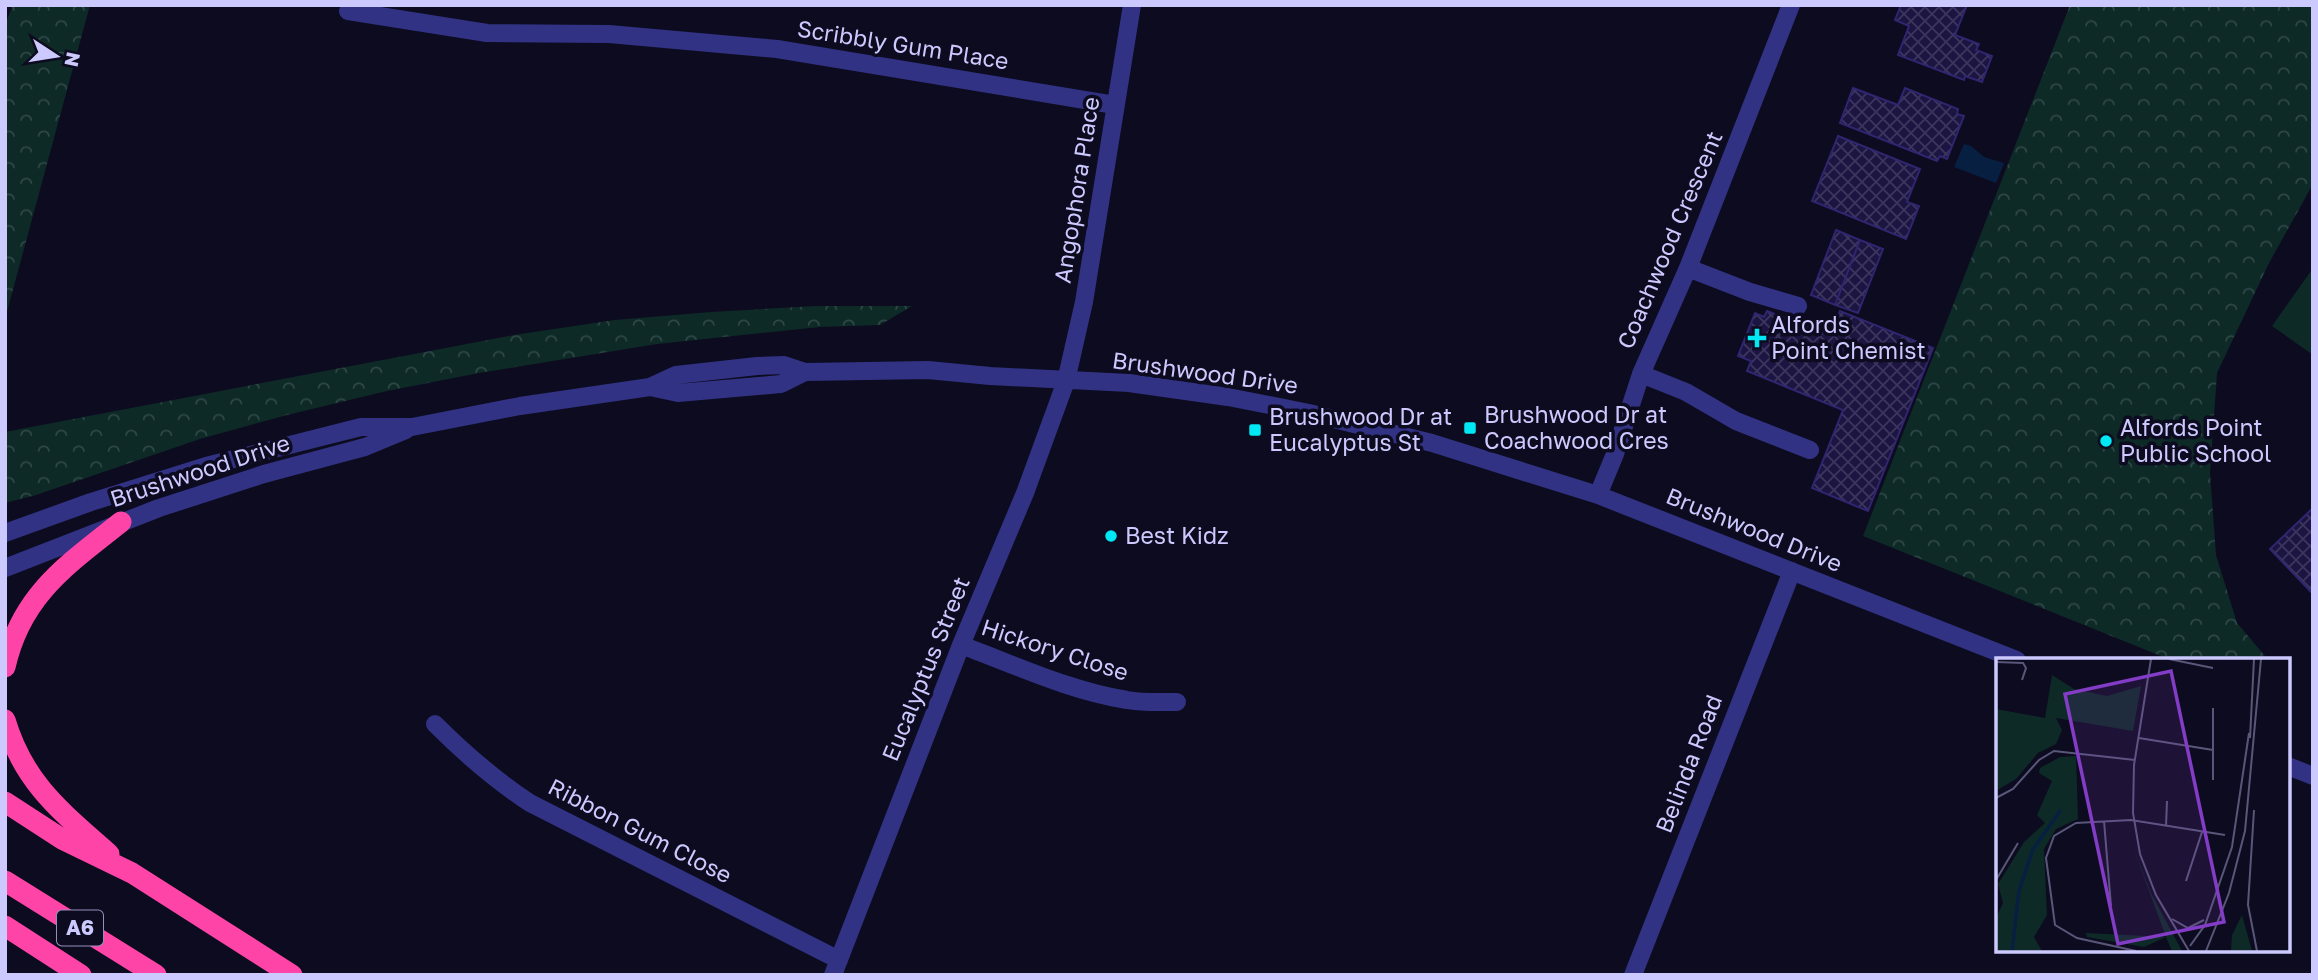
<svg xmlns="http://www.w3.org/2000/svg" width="2318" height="980" viewBox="0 0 2318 980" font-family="'Golos Text',sans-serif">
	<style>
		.forest { fill: url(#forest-crowns) }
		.pitch { fill: #0d2a27 }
		.water { fill: #072042 }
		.building { fill: url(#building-cross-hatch); stroke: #302570; stroke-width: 2 }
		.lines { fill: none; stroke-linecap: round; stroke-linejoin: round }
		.minor { stroke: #313283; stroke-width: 18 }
		.highway { stroke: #ff44a7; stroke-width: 21 }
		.poi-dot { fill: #00e8f4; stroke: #0d0b1f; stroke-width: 2.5 }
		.labels { text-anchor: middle; stroke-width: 7; stroke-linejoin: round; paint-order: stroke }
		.shield { fill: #0d0b1f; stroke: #9390bc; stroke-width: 2 }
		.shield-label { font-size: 21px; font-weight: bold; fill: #ccc9ff }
		.street-label { font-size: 23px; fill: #ccc9ff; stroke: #0d0b1f }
		.poi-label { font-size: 23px; fill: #ccc9ff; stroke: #0d0b1f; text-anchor: start }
		.inset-river { fill: none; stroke: #072042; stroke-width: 3.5 }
		.inset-road { fill: none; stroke: #595779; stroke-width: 2 }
		.view { fill: #833cc5; fill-opacity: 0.15; stroke: #833cc5; stroke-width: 3.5 }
		.inset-edge { fill: none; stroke: #ccc9ff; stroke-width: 3.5 }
	</style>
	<defs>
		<pattern id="forest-crowns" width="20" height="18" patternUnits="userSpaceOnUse" patternTransform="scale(1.75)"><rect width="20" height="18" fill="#0d2a27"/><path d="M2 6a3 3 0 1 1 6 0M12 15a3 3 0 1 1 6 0" fill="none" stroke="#2f4847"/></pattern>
		<pattern id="building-cross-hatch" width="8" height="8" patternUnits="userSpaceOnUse" patternTransform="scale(1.75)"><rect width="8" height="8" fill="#1c1542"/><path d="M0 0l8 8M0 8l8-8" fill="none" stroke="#3c365e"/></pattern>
	</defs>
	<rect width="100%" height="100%" fill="#0d0b1f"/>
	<path class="forest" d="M13 5H90L5 319V25Z
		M2070 5H2313V184L2269 263 2217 373 2210 473 2216 555 2237 623 2265 656 2262 660H2171L1863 536Z
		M816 306H912L880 325 820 327 657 344 479 373 387 391 287 415 200 439 36 495 5 503V432L514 335 615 320 711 312Z"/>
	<path class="pitch" d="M2313 268V355L2272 326Z"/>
	<path class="water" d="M1964 144 1971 146 1984 157 2004 163 1996 183 1954 167Z"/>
	<path class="building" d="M1901 5H1967L1955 35 1979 44 1976 50 1992 56 1982 82 1965 76 1964 80 1898 55 1909 26 1895 20Z
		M1853 88 1898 105 1905 88 1958 109 1957 114 1964 116 1947 159 1940 156 1937 161 1840 123Z
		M1838 136 1920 169 1907 202 1919 206 1906 239 1812 201Z
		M1836 230 1860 240 1835 305 1811 295Z
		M1860 240 1883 249 1858 313 1835 305Z
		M1767 311 1830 336 1840 311 1933 348 1868 511 1812 488 1843 410 1747 371 1751 361 1738 356 1755 313 1764 317Z
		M2313 508V594L2270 549Z"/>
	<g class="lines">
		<path class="minor" d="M348 11 487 33 609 34 777 49 1115 105
			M1688 268 1750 292 1798 306
			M1641 374 1686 392 1736 421 1810 450
			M650 387 676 375 757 366 784 365 805 372 928 370 990 376 1129 383 1228 397 1309 413 1432 443 1598 495 2017 660
			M1598 495 1615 454 1641 374 1688 268 1791 5
			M5 533 91 502 206 466 361 427H412L520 406 650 387 678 393 781 384 805 372
			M5 568 159 508 264 474 365 447 406 430
			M961 645C1015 665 1070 691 1127 700 1143 703 1160 702 1177 702
			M435 724C465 754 495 780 530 803L839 960
			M2288 766 2313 776
			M833 975 961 645 1025 493 1066 381 1084 302 1132 5
			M1633 975 1792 571"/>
		<path class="highway" d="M5 667C21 595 67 565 121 522
			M5 720C24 784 62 812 109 854
			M5 802 62 839 132 873 292 975
			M5 881 156 975
			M5 926 81 975"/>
	</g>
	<g class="poi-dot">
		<path d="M1753.5 327.5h7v7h7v7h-7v7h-7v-7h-7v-7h7z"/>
		<rect x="1463" y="421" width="14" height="14" rx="3.5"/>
		<rect x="1248" y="423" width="14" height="14" rx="3.5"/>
		<circle cx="2106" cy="441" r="7"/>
		<circle cx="1111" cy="536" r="7"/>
	</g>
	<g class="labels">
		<rect class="shield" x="57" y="910.5" width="46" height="35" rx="5"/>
		<g class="shield-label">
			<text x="80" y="935">A6</text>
		</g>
		<g class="street-label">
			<text transform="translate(903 45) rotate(9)" y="8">Scribbly Gum Place</text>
			<text transform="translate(1077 190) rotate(-81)" y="8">Angophora Place</text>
			<text transform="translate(1670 240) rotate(-67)" y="8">Coachwood Crescent</text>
			<text transform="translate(1205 373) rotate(8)" y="8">Brushwood Drive</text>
			<text transform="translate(200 471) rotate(-18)" y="8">Brushwood Drive</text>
			<text transform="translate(1754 530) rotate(22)" y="8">Brushwood Drive</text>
			<text transform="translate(1055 650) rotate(18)" y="8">Hickory Close</text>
			<text transform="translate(926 669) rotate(-68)" y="8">Eucalyptus Street</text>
			<text transform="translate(1689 764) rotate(-69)" y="8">Belinda Road</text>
			<text transform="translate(640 831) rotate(27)" y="8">Ribbon Gum Close</text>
		</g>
		<g class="poi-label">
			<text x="1771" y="333">Alfords<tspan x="1771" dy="26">Point Chemist</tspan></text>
			<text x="1484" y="423">Brushwood Dr at<tspan x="1484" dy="26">Coachwood Cres</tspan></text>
			<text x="1269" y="425">Brushwood Dr at<tspan x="1269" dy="26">Eucalyptus St</tspan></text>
			<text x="2120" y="436">Alfords Point<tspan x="2120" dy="26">Public School</tspan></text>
			<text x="1125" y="544">Best Kidz</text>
		</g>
	</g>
	<g transform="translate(1996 658)">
		<rect width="294" height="294" fill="#0d0b1f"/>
		<path d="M56 17 78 31 111 38 145 28 137 73 60 60 66 72 60 86 42 95 20 121 0 133V51L49 60ZM80 98 82 161 60 171 48 191 51 257 38 279 46 293H0V260L7 245 2 226 28 184 49 165 41 157 56 123 43 115 44 110 64 99ZM134 181 155 235 186 293H176L170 279 148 289 91 279 90 275 170 279ZM246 257 256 293H235L236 277Z" fill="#0d2a27"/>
		<path d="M0 55 26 60 17 113 0 110Z" fill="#0d2a27"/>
		<path class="inset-river" d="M16 293 23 233 37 191 65 152"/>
		<path class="inset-road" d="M155 1 138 107 137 155 144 196 160 237 193 293M173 1 217 10M0 4 27 5 30 10 26 22M217 50V122M143 80 217 92M254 80 258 1M0 140 17 131 43 102 58 93 139 102M258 152 252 247 261 293M108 163 115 248M170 168 171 143M0 222 22 185M190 223 206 174M176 261 192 270 208 262M194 288 209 267 236 189 253 75M140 293 81 280 59 267 50 200 58 178 80 165 135 162 229 177M210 293 233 235 249 173 265 1"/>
		<path class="view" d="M175 13 228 264 122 286 69 36Z"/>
		<rect width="294" height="294" class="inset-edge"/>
	</g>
	<rect width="2318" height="980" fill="none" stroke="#ccc9ff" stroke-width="14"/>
	<g transform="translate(56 56) rotate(102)" stroke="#0d0b1f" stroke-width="5" paint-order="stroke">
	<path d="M0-5L12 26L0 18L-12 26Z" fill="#ccc9ff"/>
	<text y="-10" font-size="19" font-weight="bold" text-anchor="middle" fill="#ccc9ff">N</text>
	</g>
</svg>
